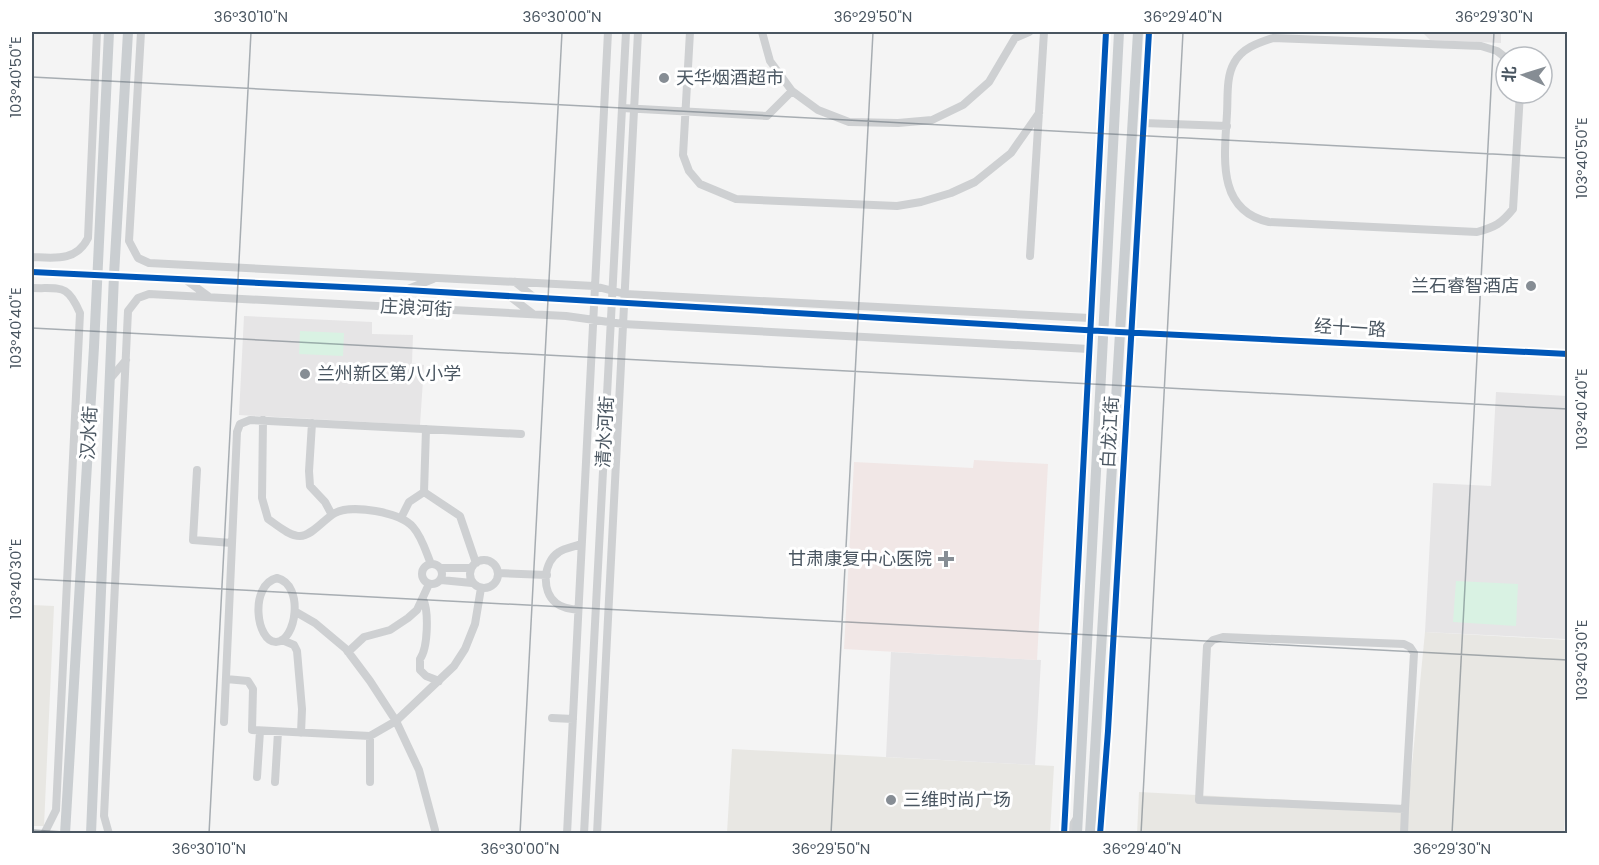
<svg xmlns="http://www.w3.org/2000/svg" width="1599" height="865" viewBox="0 0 1599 865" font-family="Poppins,'Noto Sans SC',sans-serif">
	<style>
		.commercial { fill: #e8e7e3 }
		.education { fill: #e6e5e6 }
		.medical { fill: #f1e7e6 }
		.green { fill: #d9f2e3 }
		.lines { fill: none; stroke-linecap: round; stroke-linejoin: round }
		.minor { stroke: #ced0d2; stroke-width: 8 }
		.major { stroke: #caced1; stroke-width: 10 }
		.cycleway-casing { stroke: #fff; stroke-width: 10 }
		.cycleway { stroke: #0057b8; stroke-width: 6 }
		.ticks { fill: none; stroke: #4a5661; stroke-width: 1.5; stroke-opacity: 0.45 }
		.poi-dot { fill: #868d94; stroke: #fff; stroke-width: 2 }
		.labels { text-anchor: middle; stroke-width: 6; stroke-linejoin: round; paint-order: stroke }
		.poi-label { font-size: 18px; fill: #4a5661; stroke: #fff; text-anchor: start }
		.street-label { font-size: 18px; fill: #4a5661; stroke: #fff }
		.neatline { fill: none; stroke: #4a5661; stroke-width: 2 }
		.ticks-label { font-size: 15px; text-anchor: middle; fill: #4a5661 }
	</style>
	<rect width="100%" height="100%" fill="#f4f4f4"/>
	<path class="commercial" d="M32 605 54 606 44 826H32Z
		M1425 632 1567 640 1568 761 1564 833 1137 834 1139 792 1408 806Z
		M732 749 1054 766 1050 833H727Z"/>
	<path class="education" d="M1422 32H1501V43L1430 40Z
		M244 316 372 322V334L413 335 412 363 424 365 420 425 239 415Z
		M1496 392 1567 396 1568 602 1565 639 1425 632 1433 483 1491 486Z
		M891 652 1041 660 1035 765 886 757Z"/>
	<path class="medical" d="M974 460 1048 464 1037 660 844 649 854 462 973 468Z"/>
	<path class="green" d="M300 331 344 333 343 356 299 354Z
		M1456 581 1518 584 1516 626 1453 622Z"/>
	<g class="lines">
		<path class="minor" d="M141 32 129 241 138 258 149 263 594 286 625 294 1090 318
			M690 32 683 155 689 171 700 184 736 199 897 206 921 202 951 193 975 182 1011 153 1039 113
			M762 32 770 61 792 91 818 110 849 122 898 123 932 120 963 105 989 82 1015 38 1029 32
			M1506 58 1497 51 1481 46 1273 38C1258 43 1242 48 1234 63 1226 77 1228 97 1227 113 1225 154 1215 210 1269 222L1477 232C1495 227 1501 224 1513 209L1520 93
			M622 108 767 116 792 91
			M1144 123 1227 126
			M1030 256 1044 32
			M32 257C54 258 76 262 88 238L97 32
			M32 272 406 290 1119 332 1568 354
			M186 280 208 296
			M515 282 535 298
			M32 288C61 289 67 283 80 313L56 810 44 834
			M408 289 433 279
			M512 298 533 314
			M110 379 126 360
			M263 420 262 498 268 519C277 525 289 536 300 536 312 536 324 519 335 513 352 504 400 512 413 527 422 537 426 552 431 564
			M312 423 309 471 310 486 325 502 332 515
			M197 470 193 540 232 543
			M424 492 460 516 476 563
			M424 492 426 429
			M401 518 409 502 424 492
			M470 574a14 14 0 1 1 28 0a14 14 0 1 1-28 0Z
			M422 574a10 10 0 1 1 20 0a10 10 0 1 1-20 0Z
			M440 568H471
			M498 573 547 575
			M277 578C305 585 296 642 276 642 256 642 249 585 277 578Z
			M441 580 472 583
			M423 599C429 611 428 648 420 659V670L426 676 439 681
			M578 610C570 609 562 608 556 603 541 591 543 562 559 552 565 548 574 547 581 544
			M296 612 315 623 346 649 370 681 396 721 419 770 435 830
			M282 640 294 645 297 651 302 709 301 733
			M348 652 364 637 390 630 408 618 417 610 429 584
			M226 679 248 681 253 689 252 730 370 736 396 721 454 666 465 649 475 624 481 588
			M552 718 573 719
			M224 722 237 432 240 424 250 420 521 434
			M370 736V782
			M257 777 260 731
			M275 782 278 732
			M109 834 104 816 128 311 138 298 149 294 566 316 623 324 1089 349
			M567 834 608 32
			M584 834 626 32
			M597 834 638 32
			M1067 834 1077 818
			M1100 834 1108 731 1149 32
			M1404 834 1405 809 1414 653 1410 647 1404 644 1223 637 1213 640 1207 646 1199 800 1405 809"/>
		<path class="major" d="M65 834 94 347 109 32
			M91 834 114 275 128 32
			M1077 834 1119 32
			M1090 834 1138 32"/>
		<g class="cycleway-casing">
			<path id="cycleway" d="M32 272 406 290 1119 332 1568 354
				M1064 834 1106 32
				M1100 834 1108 731 1149 32"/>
		</g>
		<use href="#cycleway" class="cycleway"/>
	</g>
	<path class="ticks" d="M32 77 1568 158M32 328 1568 409M32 579 1568 660M32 830 97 834M209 834 251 32M520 834 562 32M831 834 873 32M1141 834 1183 32M1452 834 1494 32"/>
	<g class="poi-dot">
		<circle cx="664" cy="78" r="6"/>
		<circle cx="1531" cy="286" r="6"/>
		<circle cx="305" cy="374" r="6"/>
		<path d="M943 550h6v6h6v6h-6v6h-6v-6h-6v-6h6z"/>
		<circle cx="891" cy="800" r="6"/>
	</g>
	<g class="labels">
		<g class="poi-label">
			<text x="676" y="84">天华烟酒超市</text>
			<text x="1519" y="292" text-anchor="end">兰石睿智酒店</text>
			<text x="317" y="380">兰州新区第八小学</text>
			<text x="932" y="565" text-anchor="end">甘肃康复中心医院</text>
			<text x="903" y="806">三维时尚广场</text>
		</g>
		<g class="street-label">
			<text transform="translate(416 308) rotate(3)" y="6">庄浪河街</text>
			<text transform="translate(1350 328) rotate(3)" y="6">经十一路</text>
			<text transform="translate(605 432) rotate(-87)" y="6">清水河街</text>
			<text transform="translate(1110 432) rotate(-87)" y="6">白龙江街</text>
			<text transform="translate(89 433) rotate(-87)" y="6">汉水街</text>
		</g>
	</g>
	<rect width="1599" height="865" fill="none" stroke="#ffffff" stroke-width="66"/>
	<g transform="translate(1524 75) rotate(273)"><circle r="28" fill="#ffffff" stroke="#b7bbc0" stroke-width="1.5"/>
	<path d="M0-4.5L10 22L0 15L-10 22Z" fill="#868d94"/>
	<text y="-9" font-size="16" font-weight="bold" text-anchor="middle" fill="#4a5661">北</text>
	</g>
	<rect x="33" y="33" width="1533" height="799" class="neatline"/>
	<g class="ticks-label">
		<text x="251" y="22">36°30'10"N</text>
		<text x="562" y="22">36°30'00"N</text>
		<text x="873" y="22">36°29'50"N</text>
		<text x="1183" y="22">36°29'40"N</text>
		<text x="1494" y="22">36°29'30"N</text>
		<text transform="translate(16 77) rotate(-90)" y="5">103°40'50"E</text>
		<text transform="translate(1582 158) rotate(-90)" y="5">103°40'50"E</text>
		<text transform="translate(16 328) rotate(-90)" y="5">103°40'40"E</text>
		<text transform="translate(1582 409) rotate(-90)" y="5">103°40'40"E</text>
		<text transform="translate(16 579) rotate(-90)" y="5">103°40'30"E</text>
		<text transform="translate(1582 660) rotate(-90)" y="5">103°40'30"E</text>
		<text x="209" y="854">36°30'10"N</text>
		<text x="520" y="854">36°30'00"N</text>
		<text x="831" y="854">36°29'50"N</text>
		<text x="1142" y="854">36°29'40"N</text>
		<text x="1452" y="854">36°29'30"N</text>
	</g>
</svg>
